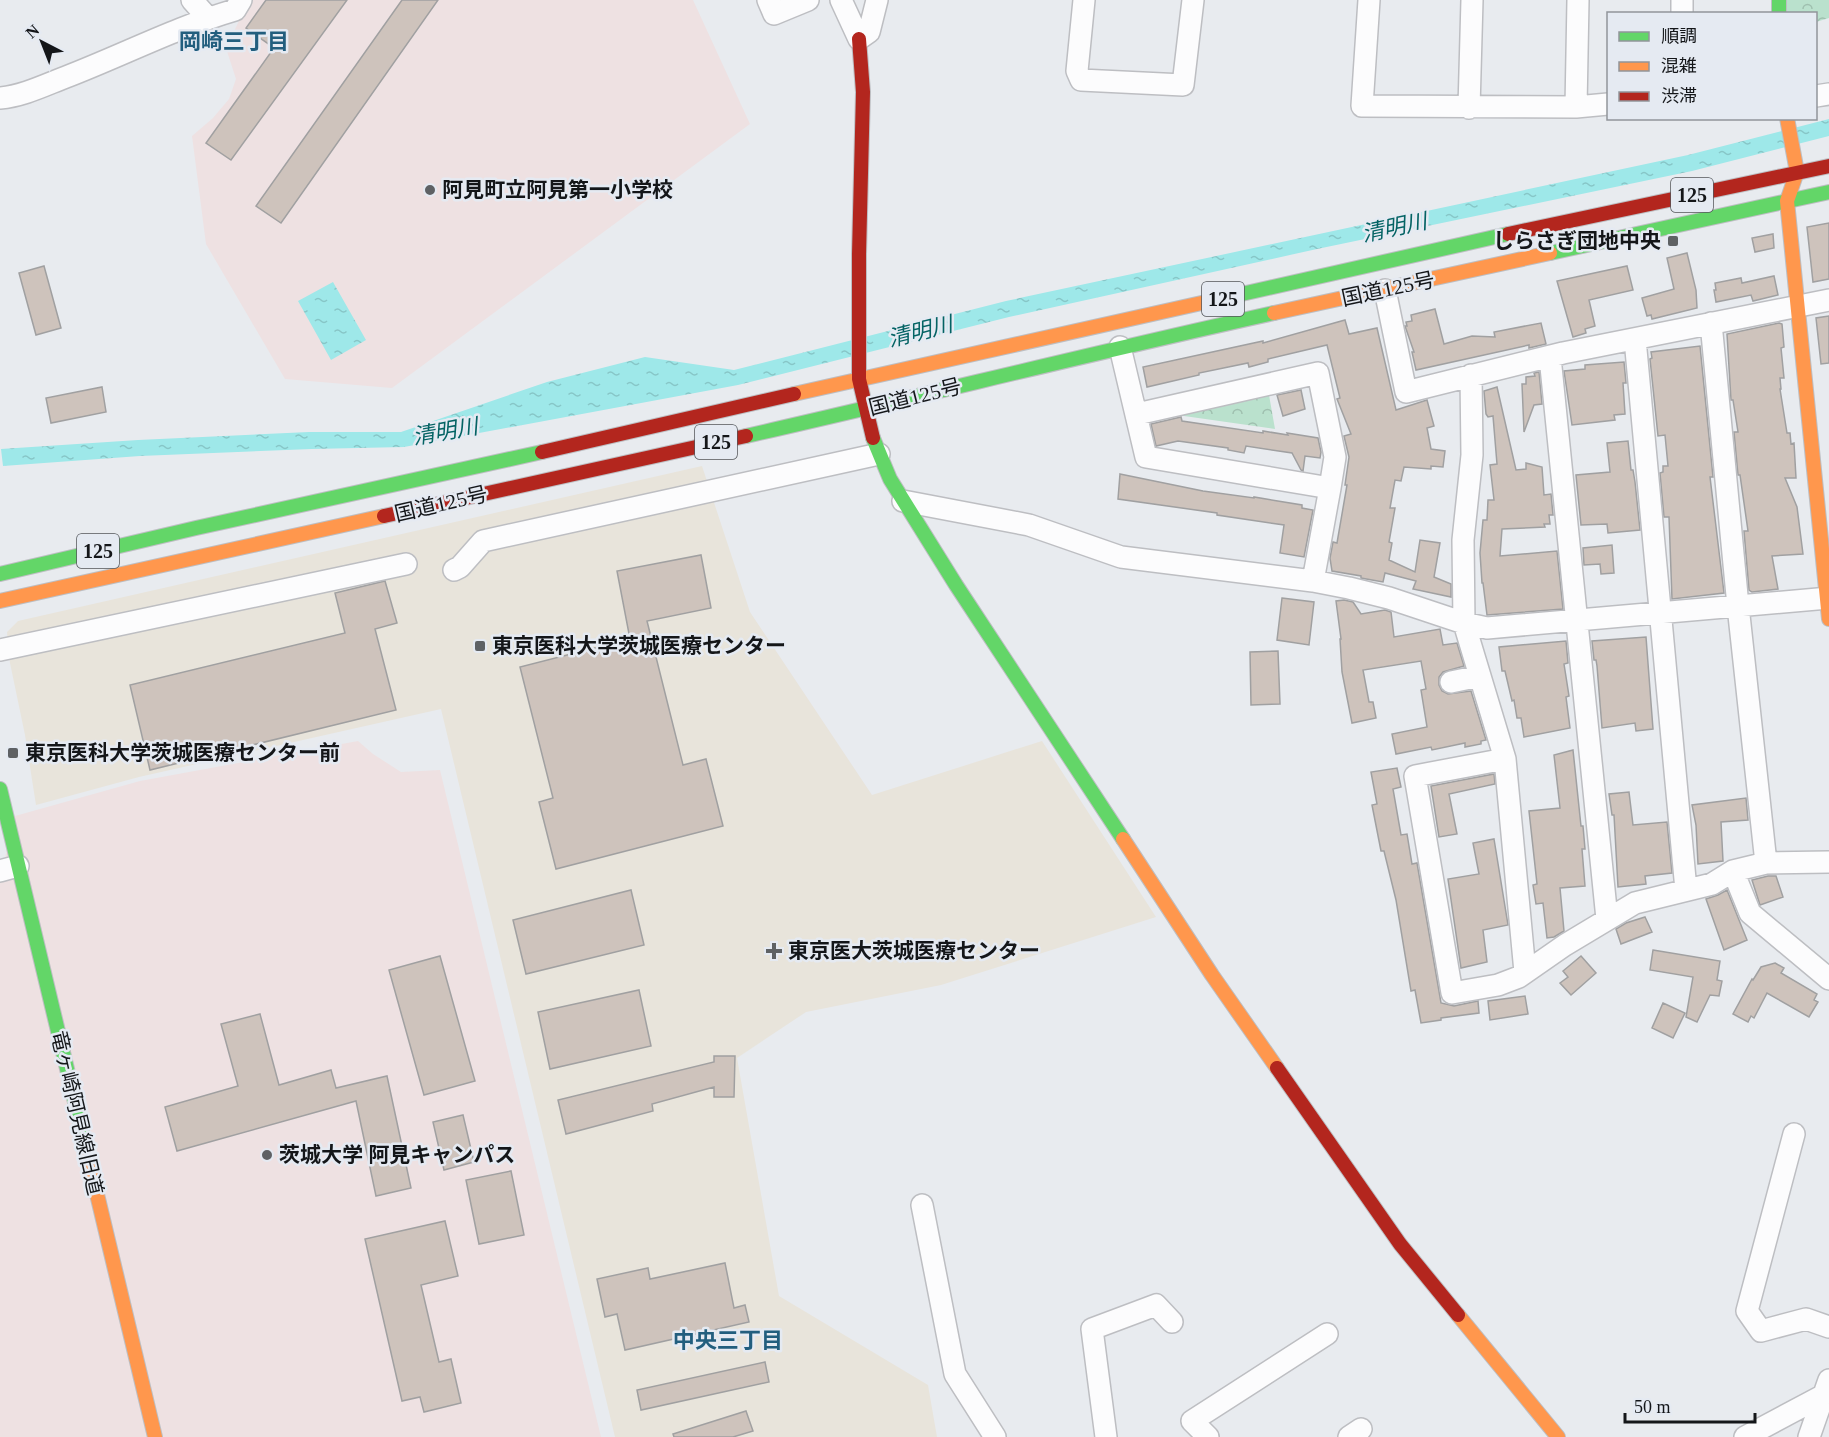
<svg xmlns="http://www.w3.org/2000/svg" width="1829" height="1437" viewBox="0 0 1829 1437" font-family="'Times New Roman','Noto Sans JP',serif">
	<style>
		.education { fill: #eee1e2 }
		.medical { fill: #e8e4db }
		.park { fill: url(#park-crowns) }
		.water { fill: url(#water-ripples) }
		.building { fill: #cec3bc; stroke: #a0a0a1; stroke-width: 1.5 }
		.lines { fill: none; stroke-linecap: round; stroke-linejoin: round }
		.street-casing { stroke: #bdbec2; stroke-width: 24 }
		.fast-casing { stroke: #bdbec2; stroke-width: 16 }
		.slow-casing { stroke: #bdbec2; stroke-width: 16 }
		.jam-casing { stroke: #bdbec2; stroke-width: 16 }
		.street { stroke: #fcfcfd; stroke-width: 21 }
		.fast { stroke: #63d668; stroke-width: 14 }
		.slow { stroke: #ff974d; stroke-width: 14 }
		.jam { stroke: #b3261e; stroke-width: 14 }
		.poi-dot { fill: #5e6164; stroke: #e5eaf2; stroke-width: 2 }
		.labels { text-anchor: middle; stroke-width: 5; stroke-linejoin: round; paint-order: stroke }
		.shield { fill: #e5eaf2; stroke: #53565a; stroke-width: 1.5 }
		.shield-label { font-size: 20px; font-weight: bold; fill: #141619 }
		.poi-label { font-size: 21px; font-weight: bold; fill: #141619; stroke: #e5eaf2; text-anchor: start }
		.street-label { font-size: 21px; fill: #141619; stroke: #e5eaf2 }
		.neighbourhood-label { font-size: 22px; font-weight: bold; fill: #225e7e; stroke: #e5eaf2 }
		.water-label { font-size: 22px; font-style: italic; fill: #046364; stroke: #e5eaf2 }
	</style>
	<defs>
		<pattern id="park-crowns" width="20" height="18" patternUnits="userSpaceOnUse" patternTransform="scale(1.5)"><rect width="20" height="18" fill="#bae1cd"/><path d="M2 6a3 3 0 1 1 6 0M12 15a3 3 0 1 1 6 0" fill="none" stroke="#9fc0af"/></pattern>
		<pattern id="water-ripples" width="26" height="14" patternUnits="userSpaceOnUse" patternTransform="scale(1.5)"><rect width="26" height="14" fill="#9ee8e9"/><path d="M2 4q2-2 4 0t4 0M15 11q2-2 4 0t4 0" fill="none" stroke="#87c6c7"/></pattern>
	</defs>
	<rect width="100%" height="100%" fill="#e8ebef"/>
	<path class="education" d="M249 0H693L750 124 392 388 285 379 206 244 192 136 213 118 229 99 236 79 226 48Z
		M358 741 373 754 401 772 440 770 601 1437H0V879L15 816 140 781Z"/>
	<path class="medical" d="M702 466 750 612 872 795 1042 741 1156 917 941 985 806 1012 737 1058 779 1296 928 1385 937 1437H615L441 709 139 777 36 805 25 735 10 663 7 632 18 621Z"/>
	<path class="park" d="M1784 0H1829V18L1816 22V14H1783Z
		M1269 395 1275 429 1177 415Z"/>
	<path class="water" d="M1829 119V136L1692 171 1317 249 1009 317 738 385 404 447 312 449 140 456 3 466 1 449 138 440 309 432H401L547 382 645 357 734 370 1006 301 1688 155Z
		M333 282 366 340 331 360 298 301Z"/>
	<path class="building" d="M266 0H347L231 160 206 143 274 48 246 28Z
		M402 0H438L281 223 256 206Z
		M1829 223V279L1813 282 1807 227Z
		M1773 234 1774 248 1755 252 1752 238Z
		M1687 253 1696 290 1697 308 1652 319 1651 315 1647 316 1642 298 1674 289 1667 258Z
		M44 266 61 328 36 335 19 273Z
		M1627 266 1633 290 1589 300 1595 326 1585 329 1586 333 1573 337 1557 281Z
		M1774 276 1778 295 1753 301 1751 295 1716 302 1714 290H1716L1715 283 1741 278 1742 283Z
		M1435 309 1444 344 1472 336 1495 337 1494 332 1541 323 1546 344 1529 348V345L1416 370 1412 352H1414L1405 326H1407L1406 322 1412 321 1411 315Z
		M1829 316V363L1821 364 1816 318Z
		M1345 320 1349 334 1377 328 1396 410 1427 400 1434 426 1427 428 1431 449 1445 451 1443 467 1431 466V469L1404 467 1401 481 1395 480 1390 508H1395L1389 542 1392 543 1389 560 1415 572 1420 540 1440 543 1434 577 1451 584V597L1413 589 1416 581 1385 573 1383 582 1361 578V576L1332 571 1330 558 1333 542 1337 543 1347 485H1345L1349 457 1344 436 1351 434 1337 399 1340 398 1327 345 1268 359V362L1249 367 1248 363 1199 373V375L1147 387 1143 367 1263 341V343Z
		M1779 323 1782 324 1784 347 1781 348 1784 378H1780L1781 389H1780L1787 433H1790L1791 444 1794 443 1796 478H1785L1797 507 1803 554 1772 556 1778 589 1752 592 1749 590 1744 531H1748L1740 475H1738L1734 432H1738L1733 400H1731L1727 334Z
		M1700 346 1713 477H1710L1724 593 1672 599 1669 517H1664L1660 473 1663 472V466H1668L1665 435 1658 436 1650 359 1652 358 1651 352Z
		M1624 362 1626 383H1623L1625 414 1614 415 1615 420 1572 425 1564 371 1585 369V365Z
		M1539 372 1542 404 1534 405 1524 432 1522 384H1526V377L1535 376 1534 373Z
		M102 387 106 412 51 423 46 398Z
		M1497 387 1516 470 1526 469V463L1542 467 1544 495 1551 494 1553 515H1549L1550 524H1544L1545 527 1502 529 1500 556 1557 551 1563 609 1487 615 1483 583H1482L1480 553 1483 520H1487L1488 500H1494L1490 465 1497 464 1493 416 1488 417 1486 414 1484 391Z
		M1301 390 1305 409 1283 416 1277 395Z
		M1181 417 1182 421 1263 433V431L1288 435 1287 433 1318 438 1321 452 1320 458 1305 456 1303 471 1301 470 1292 453 1246 446 1244 453 1228 450V448L1178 441 1156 446 1151 424Z
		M1628 441 1631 470H1633L1635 482 1640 530 1608 533 1607 524 1581 525 1576 475 1610 472 1607 443Z
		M1120 474 1203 491 1254 498V497L1302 505V508L1313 510 1304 557 1280 553 1284 525 1217 515V513L1118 499Z
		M1612 545 1614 573 1601 574 1600 564 1584 565 1583 548Z
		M701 555 711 608 647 621 683 765 706 759 723 826 556 869 539 802 553 798 520 667 630 639 617 571Z
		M385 581 397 623 375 629 396 710 150 770 130 685 345 633 335 593Z
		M1282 598 1314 602 1309 645 1277 640Z
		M1344 600 1353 602 1361 614 1385 610 1391 612 1394 637 1440 629 1443 645 1457 643 1464 666 1443 672 1439 677V685L1442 691 1448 694 1471 691 1486 740 1481 741V744L1465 747V743L1432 750 1431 747 1396 754 1392 734 1427 727 1421 690 1426 689 1421 661 1363 670 1369 702H1373L1376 718 1352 723 1342 672 1340 639H1341L1336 601Z
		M1646 637 1653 729 1636 731 1635 723 1602 728 1597 666 1596 660H1594L1592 641Z
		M1566 641 1568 663 1564 664 1569 696 1566 697 1570 728 1524 737 1521 718H1517L1514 700 1512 701 1505 671H1502L1499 647Z
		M1278 651 1280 704 1251 705 1250 652Z
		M1573 750 1581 826H1583L1585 849H1582L1585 886 1560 888 1564 931 1554 937 1547 938 1543 903 1536 904 1533 885 1537 884 1529 811 1560 808 1554 755Z
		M1397 768 1401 787 1393 789 1401 835 1407 834 1412 864 1417 863 1441 1003 1454 1006 1478 1001 1479 1013 1441 1018V1020L1421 1023 1415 990 1411 991 1396 900 1384 851H1381L1372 805 1377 804 1371 772Z
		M1494 774 1495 784 1449 794 1457 834 1439 837 1431 786Z
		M1629 792 1633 825 1667 822 1672 873 1645 876 1646 884 1618 887 1614 815H1612L1609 794Z
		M1746 798 1748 820 1721 822 1723 861 1698 864 1696 825 1692 805Z
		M1494 839 1508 925 1483 930 1487 962 1461 968 1448 879 1479 874 1473 843Z
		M1768 876H1776L1783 897 1760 905 1752 880Z
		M631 890 644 945 526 974 513 920Z
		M1727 890 1747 940 1724 950 1706 899 1718 895Z
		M1645 917 1652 932 1621 944 1616 929 1626 923Z
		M1653 950 1720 961 1717 980 1722 981 1719 996 1710 995 1697 1022 1686 1017 1693 977 1650 970Z
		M440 956 475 1081 424 1095 389 970Z
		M1581 956 1596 973 1571 995 1560 983 1568 977 1563 971Z
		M1775 963 1784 968 1781 973 1817 994 1814 1000 1818 1002 1809 1017 1767 993 1754 1018 1751 1016 1748 1022 1733 1014 1752 979 1753 980 1761 967Z
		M639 990 651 1046 550 1069 538 1012Z
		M1525 996 1528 1014 1490 1020 1488 1001Z
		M1663 1003 1685 1013 1673 1038 1652 1028Z
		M260 1014 279 1085 331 1070 336 1088 387 1076 411 1188 376 1196 356 1101 177 1151 165 1107 238 1086 221 1024Z
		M714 1056H735L734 1097H714V1087L652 1104 653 1111 566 1134 558 1100 714 1062Z
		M463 1115 474 1162 444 1170 433 1122Z
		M511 1171 524 1235 479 1244 466 1180Z
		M445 1221 458 1276 421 1285 439 1362 451 1359 461 1403 424 1412 420 1397 402 1401 365 1239Z
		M725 1263 734 1308 745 1305 749 1322 625 1350 617 1314 605 1317 597 1279 648 1268 650 1279Z
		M765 1362 769 1382 641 1410 637 1390Z
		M746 1411 753 1431 733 1437H674L673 1434Z"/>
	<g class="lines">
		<g class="street-casing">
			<path id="street" d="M192 0 208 18
				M768 0 774 14 808 0
				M841 0 859 39 869 32 877 0
				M1084 0 1077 71 1081 80 1183 85 1193 0
				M1369 0 1362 106 1576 107 1608 104
				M1682 0V14
				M1816 96 1829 94
				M0 98C23 96 45 85 66 77 123 55 177 27 235 10L241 0
				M1576 107 1578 0
				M1469 108 1472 0
				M1385 290 1406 392 1563 353 1829 300
				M1711 323 1738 606 1766 863
				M1635 339 1686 890
				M1120 347 1146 457 1330 488 1313 581
				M1550 357 1607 919
				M1471 375 1472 455 1463 540 1464 623 1505 759 1525 972
				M1137 414 1318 373 1335 457 1330 488
				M903 501 1029 525 1121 557 1313 581 1349 588 1389 598 1464 623 1487 628 1829 598
				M454 570 460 567 483 541 879 454
				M0 650 406 564
				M1451 682 1480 676
				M1505 759 1415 776 1452 993 1498 985 1519 977 1565 945 1635 903 1712 884 1733 871 1766 863 1829 862
				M0 871 18 866
				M1733 871 1750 913 1829 979
				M1794 1134 1747 1311 1761 1331 1806 1319 1829 1327
				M922 1205 955 1374 995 1437
				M1106 1437 1092 1329 1156 1305 1172 1322
				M1208 1437 1192 1421 1327 1334
				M1349 1437 1361 1429
				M1745 1437 1822 1396
				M1809 1437 1829 1380"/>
		</g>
		<g class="fast-casing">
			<path id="fast" d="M1779 0V14
				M1550 253 1829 192
				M1215 300 1508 234
				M746 436C922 396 1097 352 1274 313
				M873 438 890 479 956 585 1123 839
				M0 574 196 528 542 452
				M0 789 85 1144"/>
		</g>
		<g class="slow-casing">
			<path id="slow" d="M1787 118 1797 172 1787 201 1829 619
				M1274 313 1550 253
				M794 394 1215 300
				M0 601 384 516
				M1123 839 1212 975 1277 1068
				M85 1144 155 1437
				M1458 1315 1558 1437"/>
		</g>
		<g class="jam-casing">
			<path id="jam" d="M859 39 863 92 859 254V379L873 438
				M1508 234 1829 166
				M542 452 794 394
				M384 516 746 436
				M1277 1068 1400 1244 1458 1315"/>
		</g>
		<use href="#street" class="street"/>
		<use href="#fast" class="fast"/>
		<use href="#slow" class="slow"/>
		<use href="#jam" class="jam"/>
	</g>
	<g class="poi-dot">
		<circle cx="430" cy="190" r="6"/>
		<rect x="1667" y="235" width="12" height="12" rx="3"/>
		<rect x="474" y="640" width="12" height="12" rx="3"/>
		<rect x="7" y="747" width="12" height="12" rx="3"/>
		<path d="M771 942h6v6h6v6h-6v6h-6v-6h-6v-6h6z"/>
		<circle cx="267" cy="1155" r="6"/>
	</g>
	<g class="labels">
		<g class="shield">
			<rect x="1671" y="178" width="42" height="34" rx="4.5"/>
			<rect x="1202" y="282" width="42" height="34" rx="4.5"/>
			<rect x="695" y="425" width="42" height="34" rx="4.5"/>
			<rect x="77" y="534" width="42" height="34" rx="4.5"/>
		</g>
		<g class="shield-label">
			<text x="1692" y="202">125</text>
			<text x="1223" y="306">125</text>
			<text x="716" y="449">125</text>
			<text x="98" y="558">125</text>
		</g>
		<g class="poi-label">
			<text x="442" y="197">阿見町立阿見第一小学校</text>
			<text x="1661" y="248" text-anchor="end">しらさぎ団地中央</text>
			<text x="492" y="653">東京医科大学茨城医療センター</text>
			<text x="25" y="760">東京医科大学茨城医療センター前</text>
			<text x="788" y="958">東京医大茨城医療センター</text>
			<text x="279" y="1162">茨城大学 阿見キャンパス</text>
		</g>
		<g class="street-label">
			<text transform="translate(1388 289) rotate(-12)" y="7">国道125号</text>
			<text transform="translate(915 397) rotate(-14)" y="7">国道125号</text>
			<text transform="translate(441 504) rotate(-13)" y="7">国道125号</text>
			<text transform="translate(77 1113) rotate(77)" y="7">竜ヶ崎阿見線旧道</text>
		</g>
		<g class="neighbourhood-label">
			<text x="234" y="49">岡崎三丁目</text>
			<text x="728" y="1348">中央三丁目</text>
		</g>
		<g class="water-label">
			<text transform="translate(1394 227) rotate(-12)" y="8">清明川</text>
			<text transform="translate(920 331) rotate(-14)" y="8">清明川</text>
			<text transform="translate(445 431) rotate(-10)" y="8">清明川</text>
		</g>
	</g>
	<rect x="1607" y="12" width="210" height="108" fill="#e5eaf2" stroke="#91959b" stroke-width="1.5"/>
	<rect x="1619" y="32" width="30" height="9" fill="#63d668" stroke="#91959b" stroke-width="1.5"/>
	<text x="1661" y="42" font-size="18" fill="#141619">順調</text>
	<rect x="1619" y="62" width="30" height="9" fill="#ff974d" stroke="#91959b" stroke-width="1.5"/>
	<text x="1661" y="72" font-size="18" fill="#141619">混雑</text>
	<rect x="1619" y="92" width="30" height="9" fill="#b3261e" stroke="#91959b" stroke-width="1.5"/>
	<text x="1661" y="102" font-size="18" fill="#141619">渋滞</text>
	<g transform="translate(42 42) rotate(318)" stroke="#e5eaf2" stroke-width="4.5" paint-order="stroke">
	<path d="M0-4.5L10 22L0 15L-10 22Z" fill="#141619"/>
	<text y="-9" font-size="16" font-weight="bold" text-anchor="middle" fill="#141619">N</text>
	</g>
	<path d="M1625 1413v9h130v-9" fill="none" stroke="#141619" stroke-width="3"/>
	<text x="1634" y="1413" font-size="18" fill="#141619" stroke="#e5eaf2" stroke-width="4.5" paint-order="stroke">50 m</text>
</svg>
